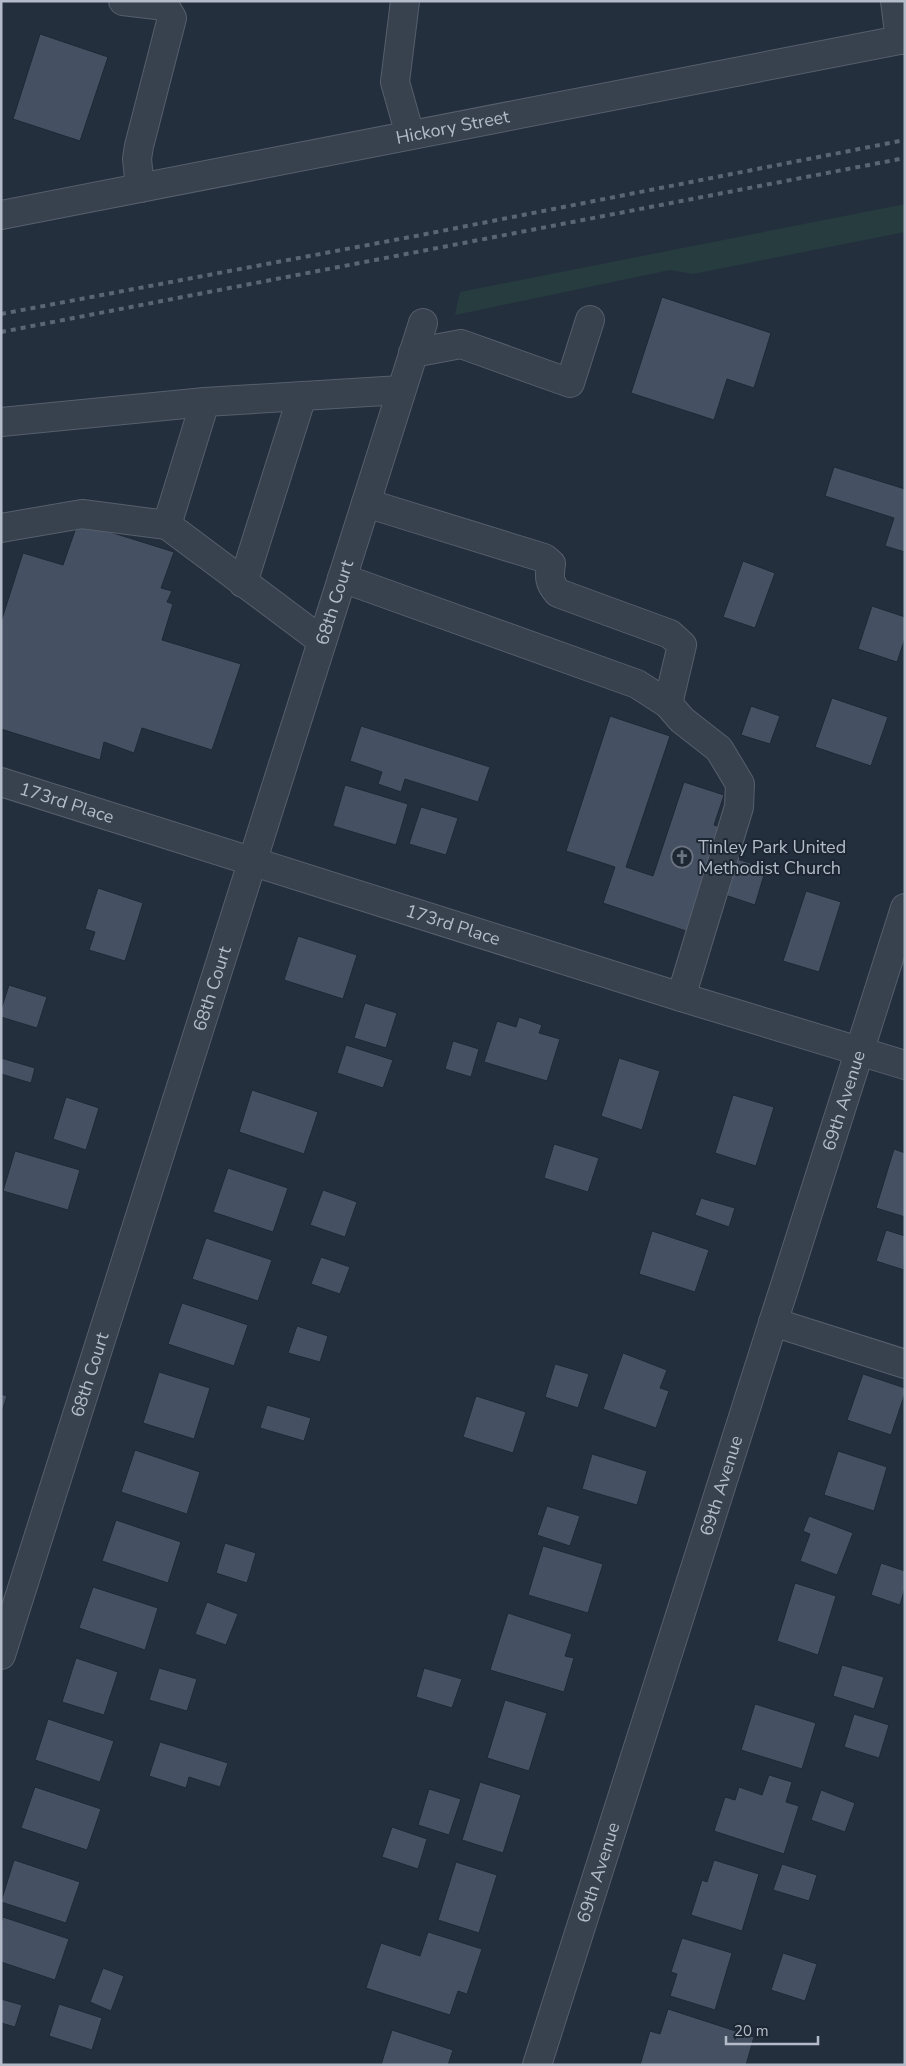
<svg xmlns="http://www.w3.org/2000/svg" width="906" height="2066" viewBox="0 0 906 2066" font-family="'Nunito Sans',sans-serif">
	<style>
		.green { fill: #263c3f }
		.building { fill: #455162; stroke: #1f2835 }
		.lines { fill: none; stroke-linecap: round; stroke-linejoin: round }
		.minor-casing { stroke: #565f6c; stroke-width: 30 }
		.minor { stroke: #38414e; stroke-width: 28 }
		.rail { stroke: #5a6575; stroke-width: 4; stroke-dasharray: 5 5; stroke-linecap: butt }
		.labels { text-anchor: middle; stroke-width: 4; stroke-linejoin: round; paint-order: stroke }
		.street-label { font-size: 18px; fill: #b4bcc9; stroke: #1d2633 }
		.poi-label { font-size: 18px; fill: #b4bcc9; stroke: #1d2633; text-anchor: start }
	</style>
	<rect width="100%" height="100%" fill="#242f3e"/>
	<path class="green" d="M905 204V232L693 274 670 270 455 315 460 292Z"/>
	<path class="building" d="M40 34 108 57 80 141 13 119Z
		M662 297 771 333 754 388 727 379 714 420 631 393Z
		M834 467 905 489V552L885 546 894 518 825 496Z
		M78 522 174 552 161 588 172 591 167 602 173 604 162 640 241 664 212 750 142 728 134 753 104 742 100 760 1 729V622L23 553 63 565Z
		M743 561 775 573 755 628 723 617Z
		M872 606 905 617V638L897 662 858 649Z
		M832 698 888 717 871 766 815 747Z
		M751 706 780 716 770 744 741 735Z
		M610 716 670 736 626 867 653 876 684 782 724 795 714 825 723 828 689 932 603 903 615 867 566 851Z
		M361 726 490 767 478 802 405 779 401 792 378 784 382 772 350 761Z
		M345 785 408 804 396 845 333 826Z
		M421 807 458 818 446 855 409 844Z
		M734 858 766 868 755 905 722 894Z
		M98 888 143 903 125 961 89 950 95 932 85 929Z
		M806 891 841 902 819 972 783 961Z
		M298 936 357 955 343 999 284 980Z
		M9 985 47 997 37 1028 1 1017V1010Z
		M365 1003 397 1013 386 1048 354 1038Z
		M519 1017 542 1025 539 1033 560 1039 547 1081 484 1062 497 1021 516 1027Z
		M453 1041 479 1049 471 1077 445 1069Z
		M346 1045 393 1060 383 1088 337 1073Z
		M1 1058 35 1068 31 1083 1 1074Z
		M619 1058 660 1071 642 1130 601 1116Z
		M252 1090 318 1112 304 1154 239 1132Z
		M733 1095 774 1107 756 1166 715 1153Z
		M66 1097 99 1108 86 1150 53 1139Z
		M554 1144 599 1158 588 1192 544 1178Z
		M894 1149 905 1153V1217L876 1208Z
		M15 1151 80 1170 68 1210 3 1191Z
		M228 1168 288 1188 273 1232 213 1212Z
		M323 1190 357 1202 345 1237 310 1225Z
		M701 1198 735 1208 729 1227 695 1215Z
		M886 1230 905 1236 904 1270 876 1261Z
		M652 1231 709 1250 695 1292 639 1274Z
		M206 1238 272 1260 258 1301 192 1279Z
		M321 1257 350 1267 340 1294 311 1284Z
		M182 1303 248 1325 234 1366 168 1344Z
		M297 1326 328 1336 320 1362 288 1353Z
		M623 1353 667 1370 660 1388 669 1391 656 1428 603 1409Z
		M555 1364 589 1374 578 1408 545 1397Z
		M159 1372 210 1388 194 1439 143 1423Z
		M863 1374 905 1388V1393L891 1435 847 1420Z
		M1 1394 7 1396 1 1414Z
		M476 1396 526 1412 513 1453 463 1437Z
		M267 1405 311 1418 304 1441 260 1428Z
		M135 1450 200 1472 187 1514 121 1492Z
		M838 1451 887 1467 874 1511 824 1495Z
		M592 1454 647 1471 637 1505 582 1489Z
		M547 1506 580 1516 570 1546 537 1535Z
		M809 1516 853 1533 837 1575 800 1561 810 1534 803 1531Z
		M116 1520 181 1542 168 1583 102 1561Z
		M225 1543 256 1553 247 1583 216 1573Z
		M543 1546 603 1564 588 1613 528 1595Z
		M881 1563 905 1571V1588L900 1605 871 1595Z
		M795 1583 836 1596 818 1655 777 1641Z
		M93 1587 158 1608 145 1650 79 1628Z
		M207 1602 238 1614 226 1645 195 1634Z
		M508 1613 572 1634 565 1656 574 1658 564 1692 490 1670Z
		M76 1658 118 1672 104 1715 62 1702Z
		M842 1665 884 1677 874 1709 833 1696Z
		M159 1668 197 1679 187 1711 149 1700Z
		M424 1668 462 1679 452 1708 416 1697Z
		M505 1700 547 1713 529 1771 487 1758Z
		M755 1704 816 1723 802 1769 741 1750Z
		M854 1714 889 1725 879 1758 844 1747Z
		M48 1719 114 1741 100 1782 35 1760Z
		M160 1742 228 1763 220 1787 189 1777 186 1788 149 1776Z
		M769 1775 792 1782 786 1802 799 1806 784 1854 714 1831 725 1797 735 1800 739 1787 762 1795Z
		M480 1782 521 1795 503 1853 462 1840Z
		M35 1787 101 1809 87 1850 21 1828Z
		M429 1789 461 1799 449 1835 418 1825Z
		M821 1790 855 1803 845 1832 811 1820Z
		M392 1827 427 1839 418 1869 382 1857Z
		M14 1860 80 1882 66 1923 1 1902Z
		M714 1860 759 1874 742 1931 691 1915 702 1880 707 1882Z
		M456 1862 497 1875 479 1933 438 1920Z
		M782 1864 817 1875 809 1901 773 1890Z
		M3 1917 69 1939 55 1980 1 1962V1923Z
		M428 1932 482 1949 467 1994 458 1991 450 2015 366 1988 381 1943 420 1956Z
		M682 1938 732 1953 715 2010 670 1996 677 1974 671 1972Z
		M783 1953 817 1964 805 2001 771 1990Z
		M103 1968 124 1976 111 2011 90 2002Z
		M1 1999 22 2005 15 2027 1 2023Z
		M59 2004 102 2018 92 2050 49 2036Z
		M668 2009 754 2037 746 2065H640L650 2031 660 2034Z
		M392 2030 453 2050 448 2065H381Z"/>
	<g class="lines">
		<g class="minor-casing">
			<g id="minor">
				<path d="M123 1 165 6 172 18 139 146 137 159 140 188"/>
				<path d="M405 1 395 82 410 135"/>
				<path d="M895 1 900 40"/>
				<path id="s1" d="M1 215 905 39"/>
				<path d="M413 353 461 344 570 383 590 320"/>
				<path d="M1 422 205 402"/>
				<path d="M366 503 544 558 551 564C549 577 549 583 558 593L670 634 682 645 668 704"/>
				<path d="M167 525 322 641"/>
				<path d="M1 528 82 514 167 525 205 402 401 390"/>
				<path d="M342 578 637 684 668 704 682 720 719 749 740 784 739 807 681 997"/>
				<path d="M243 583 302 396"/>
				<path id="s2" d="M1 782 681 997 905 1065"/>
				<path d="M773 1322 905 1364"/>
				<path id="s3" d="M1 1655 423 323"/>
				<path id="s4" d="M537 2065 905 908"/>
			</g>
		</g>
		<use href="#minor" class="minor"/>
		<path class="rail" d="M1 314 421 235 905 140
			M1 332 905 158"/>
	</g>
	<defs>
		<g id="church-ring" transform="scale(1.125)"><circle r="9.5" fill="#1d2633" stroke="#6b7280" stroke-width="1.5"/><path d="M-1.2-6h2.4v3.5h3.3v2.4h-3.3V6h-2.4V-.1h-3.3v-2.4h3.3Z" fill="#6b7280"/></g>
	</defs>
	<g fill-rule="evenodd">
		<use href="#church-ring" x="682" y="857"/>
	</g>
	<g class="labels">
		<g class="street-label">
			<text dy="6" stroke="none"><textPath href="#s1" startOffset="460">Hickory Street</textPath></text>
			<text dy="6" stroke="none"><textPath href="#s3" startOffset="1104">68th Court</textPath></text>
			<text dy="6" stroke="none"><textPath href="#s2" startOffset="69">173rd Place</textPath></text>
			<text dy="6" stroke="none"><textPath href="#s2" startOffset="474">173rd Place</textPath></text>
			<text dy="6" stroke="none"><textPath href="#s3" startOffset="699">68th Court</textPath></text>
			<text dy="6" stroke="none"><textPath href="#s4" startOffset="1012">69th Avenue</textPath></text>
			<text dy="6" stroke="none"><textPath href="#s3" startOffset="294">68th Court</textPath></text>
			<text dy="6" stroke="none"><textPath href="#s4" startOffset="608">69th Avenue</textPath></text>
			<text dy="6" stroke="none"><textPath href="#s4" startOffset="202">69th Avenue</textPath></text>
		</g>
		<g class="poi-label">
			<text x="698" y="853">Tinley Park United<tspan x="698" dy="21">Methodist Church</tspan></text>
		</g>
	</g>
	<rect width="906" height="2066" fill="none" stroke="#b4bcc9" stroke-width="5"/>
	<path d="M726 2036v8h92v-8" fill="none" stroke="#b4bcc9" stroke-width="2.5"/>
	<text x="734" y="2036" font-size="15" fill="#b4bcc9" stroke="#1d2633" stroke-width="4" paint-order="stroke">20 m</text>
</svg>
